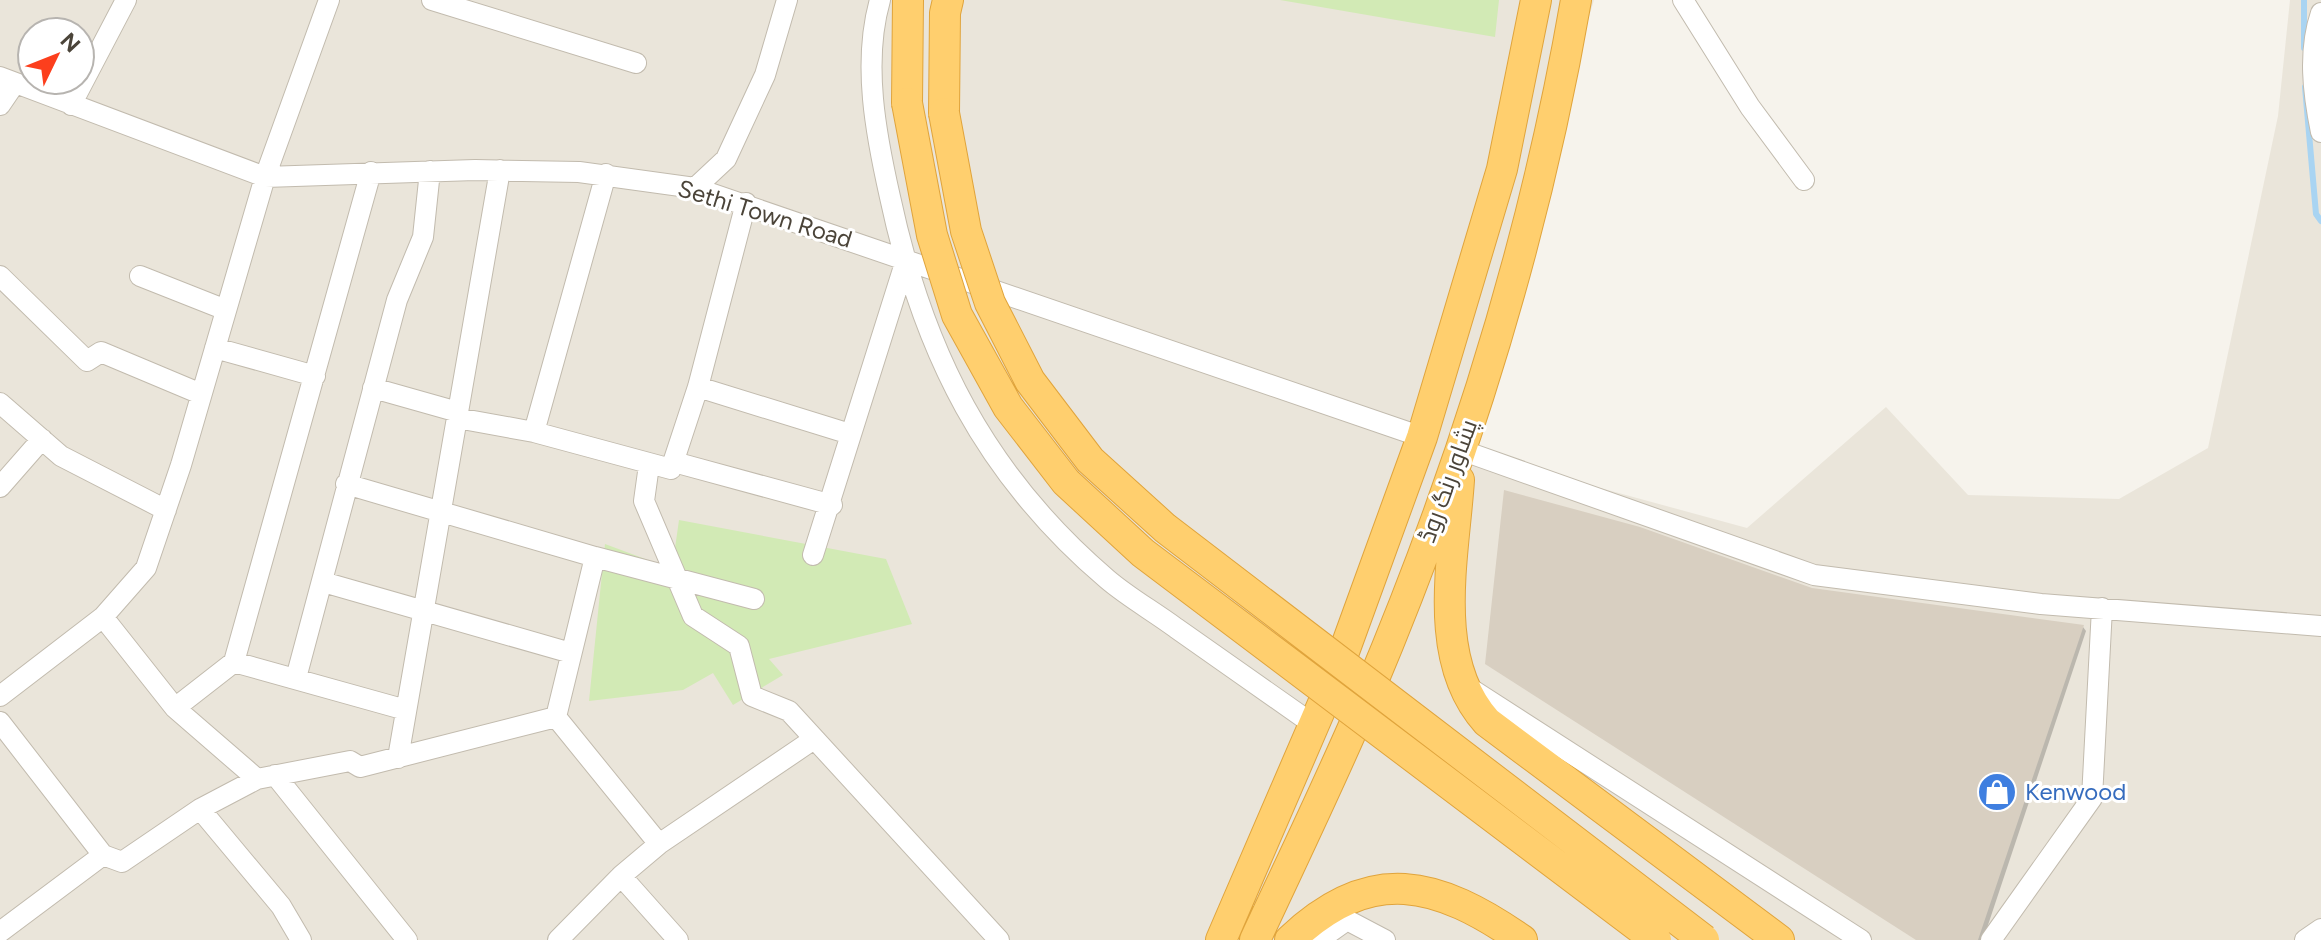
<svg xmlns="http://www.w3.org/2000/svg" width="2321" height="940" viewBox="0 0 2321 940" font-family="Figtree,Cairo,sans-serif">
	<style>
		.residential { fill: #eae5da; fill-rule: evenodd }
		.green { fill: #d2eab5 }
		.shadow { fill: #0003 }
		.lines { fill: none; stroke-linecap: round; stroke-linejoin: round }
		.stream { stroke: #a9d4f2; stroke-width: 6 }
		.building { fill: #d8cfc1 }
		.minor-casing { stroke: #c2bbae; stroke-width: 22 }
		.highway-casing { stroke: #e0a43c; stroke-width: 32 }
		.minor { stroke: #fff; stroke-width: 20 }
		.highway { stroke: #ffcf6e; stroke-width: 30 }
		.highway-bridge-casing { stroke: #e0a43c; stroke-width: 32; stroke-linecap: butt }
		.highway-bridge { stroke: #ffcf6e; stroke-width: 30 }
		.labels { text-anchor: middle; stroke-width: 6; stroke-linejoin: round; paint-order: stroke }
		.street-label { font-size: 24px; fill: #4b4439; stroke: #fff }
		.shop-label { font-size: 24px; fill: #366cbe; stroke: #fff; text-anchor: start }
	</style>
	<rect width="100%" height="100%" fill="#f6f3ec"/>
	<path class="residential" d="M0 0H1594L1461 450 1747 528 1886 407 1968 495 2119 499 2208 448 2278 116 2290 0H2321V940H0ZM32 32H80V80H32Z"/>
	<path class="green" d="M1280 0H1499L1495 37Z
		M679 520 886 559 912 624 769 659 783 675 733 705 713 673 683 690 589 701 605 544 672 569Z"/>
	<path class="shadow" d="M1812 590 2083 627 2086 631 1983 940H1917Z"/>
	<g class="lines">
		<path class="stream" d="M2304 0V48
			M2305 87 2316 214 2321 221"/>
	</g>
	<path class="building" d="M1504 490 1640 527 1812 588 2084 625 1978 940H1916L1485 664Z"/>
	<g class="lines">
		<g class="minor-casing">
			<path id="minor" d="M432 0 636 63
				M880 0C862 63 876 135 890 197 923 352 985 475 1107 579 1128 597 1153 611 1176 628 1222 660 1268 693 1314 725
				M1683 0 1750 107 1804 180
				M2321 13C2308 51 2313 93 2321 132
				M0 77 265 177 475 170 579 172 695 188 1422 437
				M0 105 15 83
				M71 105 126 0
				M695 188 726 159 765 75 787 0
				M0 276 87 361 101 352 201 394
				M140 276 226 310
				M215 348 315 376
				M698 387 850 434
				M373 388 458 412
				M0 403 61 456 166 510
				M457 418 534 432 671 469 698 387 746 203
				M534 432 606 174
				M1461 450 1814 575 2041 604 2321 626
				M674 462 832 505
				M649 465 644 501 693 616 739 646 752 696 789 711 999 940
				M346 484 595 557 754 599
				M0 487 42 439
				M813 555 906 260
				M323 582 571 653
				M103 617 175 708 257 779 350 761 360 767 556 717 659 844 814 739
				M234 662 371 172
				M296 678 397 300 423 237 430 171
				M1471 689 1861 940
				M0 696 103 617 146 568 181 465 265 177 329 0
				M175 708 234 662 406 710
				M556 717 595 557
				M0 722 103 855 122 862 200 809 257 779
				M398 758 500 170
				M275 775 407 940
				M200 809 281 906 301 940
				M659 844 621 876 678 940
				M0 932 103 855
				M558 940 621 876
				M1319 940 1347 920 1385 940
				M1991 940 2092 798 2102 608
				M2305 940 2321 929"/>
		</g>
		<g class="highway-casing">
			<path id="highway" d="M907 103 908 0
				M944 113 945 13 948 0
				M1459 480C1454 557 1430 659 1487 722L1779 940
				M1221 940 1337 671 1422 437 1502 169 1536 0
				M1255 940C1293 858 1333 776 1368 693 1462 471 1535 238 1576 0
				M1290 940C1371 863 1437 881 1522 940"/>
		</g>
		<use href="#minor" class="minor"/>
		<use href="#highway" class="highway"/>
		<g class="highway-bridge-casing">
			<path id="highway-bridge" d="M907 103 932 235 957 315 1008 407 1066 482 1143 553 1656 940
				M944 113 966 231 990 303 1030 381 1090 460 1165 528 1704 940"/>
		</g>
		<use href="#highway-bridge" class="highway-bridge"/>
	</g>
	<defs>
		<g id="shop-disc" transform="scale(2)"><circle r="9.5" fill="#3f7fe0" stroke="#fff"/><path d="M-5-2.5h2.3a2.7 3.5 0 0 1 5.4 0H5L5.5 6h-11ZM-1.5-2.5h3a1.5 2.3 0 0 0-3 0Z" fill="#fff"/></g>
	</defs>
	<g fill-rule="evenodd">
		<use href="#shop-disc" x="1997" y="792"/>
	</g>
	<g class="labels">
		<g class="street-label">
			<text transform="translate(765 214) rotate(17)" y="8">Sethi Town Road</text>
			<text transform="translate(1448 481) rotate(-70)" y="8">پشاور رنگ روڈ</text>
		</g>
		<g class="shop-label">
			<text x="2025" y="800">Kenwood</text>
		</g>
	</g>
	<g transform="translate(56 56) rotate(47)"><circle r="38" fill="#ffffff" stroke="#b7b4b0" stroke-width="2"/>
	<path d="M0-6L14 30L0 20L-14 30Z" fill="#fc3f1d"/>
	<text y="-12" font-size="22" font-weight="bold" text-anchor="middle" fill="#4b4439">N</text>
	</g>
</svg>
